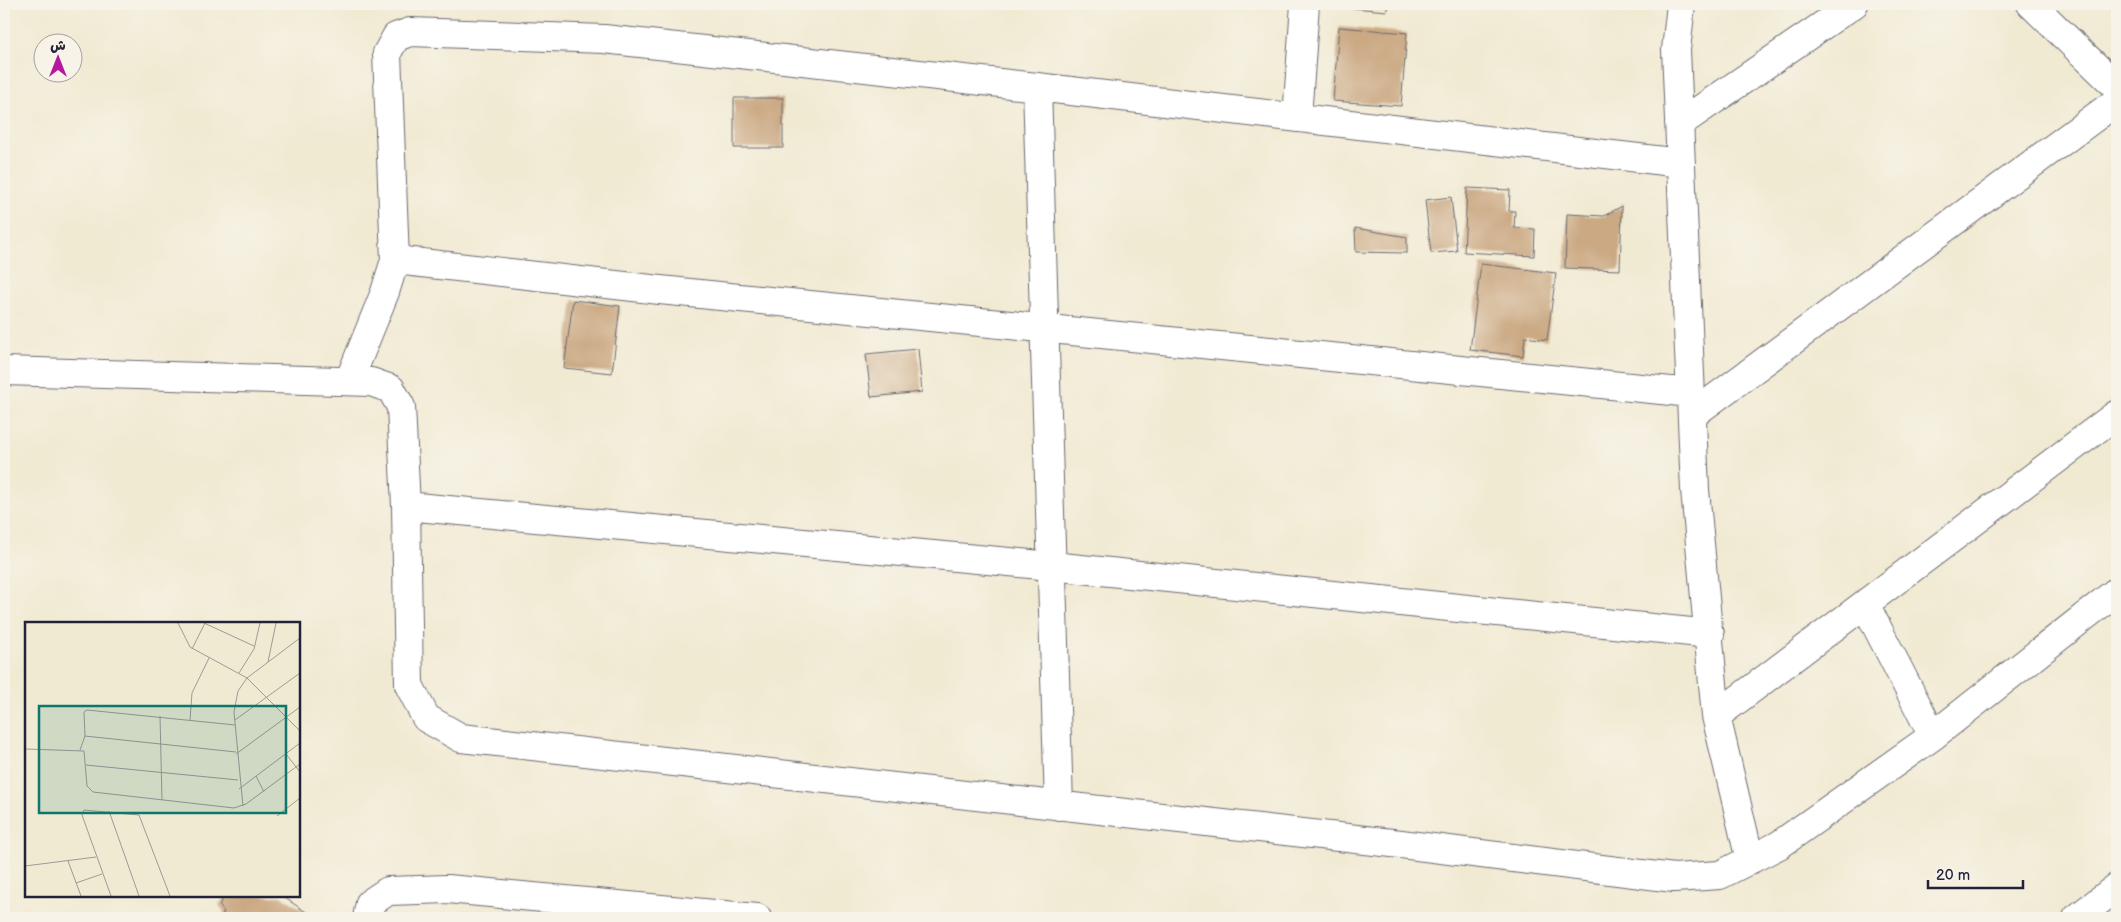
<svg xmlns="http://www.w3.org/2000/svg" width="2121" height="922" viewBox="0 0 2121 922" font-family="'Balsamiq Sans','Playpen Sans Arabic',sans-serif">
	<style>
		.building { fill: #cba983 }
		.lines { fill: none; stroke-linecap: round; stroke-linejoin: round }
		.minor-casing { stroke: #6a6870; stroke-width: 30 }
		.minor { stroke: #fff; stroke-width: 28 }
		.inset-road { fill: none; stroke: #9e9a96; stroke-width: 1 }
		.view { fill: #0f766e; fill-opacity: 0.15; stroke: #0f766e; stroke-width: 2.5 }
		.inset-edge { fill: none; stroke: #22223b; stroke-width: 2.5 }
	</style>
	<rect width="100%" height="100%" fill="#f7f3e8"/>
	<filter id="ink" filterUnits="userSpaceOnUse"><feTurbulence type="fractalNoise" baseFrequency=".02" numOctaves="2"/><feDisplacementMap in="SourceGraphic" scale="10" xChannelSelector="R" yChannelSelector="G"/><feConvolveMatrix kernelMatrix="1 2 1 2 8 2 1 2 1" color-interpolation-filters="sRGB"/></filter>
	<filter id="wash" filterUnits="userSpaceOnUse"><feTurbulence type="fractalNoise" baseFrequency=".0096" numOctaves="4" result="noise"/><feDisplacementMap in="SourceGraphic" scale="20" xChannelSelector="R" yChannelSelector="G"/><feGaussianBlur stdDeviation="1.12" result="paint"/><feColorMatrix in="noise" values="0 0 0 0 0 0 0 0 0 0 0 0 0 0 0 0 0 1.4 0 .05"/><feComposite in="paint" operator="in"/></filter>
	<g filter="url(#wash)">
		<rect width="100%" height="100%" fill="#f1ead3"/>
		<g id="blocks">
			<path class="building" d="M1342 4H1387V11L1341 7Z
				M1339 27 1407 33 1401 106 1333 101Z
				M734 98H783V148H734Z
				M1467 188 1510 190 1509 211H1515L1514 228 1535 229 1534 256 1464 252Z
				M1451 197 1457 251 1431 253 1425 200Z
				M1622 206 1620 270 1565 268 1567 214 1604 216Z
				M1355 228 1407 237V253L1356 252Z
				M1481 264 1556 273 1547 340 1525 337 1523 356 1470 350Z
				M573 300 620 306 612 373 564 368Z
				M918 349 922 392 871 397 866 354Z
				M225 896 235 898 236 896H282L309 914 306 918H220L224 912 219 905Z"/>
		</g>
	</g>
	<g filter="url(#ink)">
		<use href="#blocks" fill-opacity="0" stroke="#6a6870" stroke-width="1"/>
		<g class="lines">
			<g class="minor-casing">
				<path id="minor" d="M1681 4 1676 50 1695 490 1716 716 1750 860
					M2031 4 2117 87
					M1037 87 1059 806
					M1297 118 1305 4
					M1679 124 1854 4
					M395 260 660 290 1691 393
					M4 371 371 382 391 389 401 407 406 506 409 685 426 718 461 738 1401 844 1674 878 1720 875 1779 845 1933 736 2117 591
					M349 381 385 292 395 260 387 53 396 37 410 32 604 39 1037 87 1681 163
					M1692 415 2117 101
					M406 506 1052 566 1710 634
					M1865 604 1933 736
					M1716 716 2117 414
					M367 918 370 903 388 891 448 889 757 918
					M2077 918 2117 887"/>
			</g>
			<use href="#minor" class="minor"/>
		</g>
	</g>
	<g transform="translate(25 622)">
		<rect width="275" height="275" fill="#f1ead3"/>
		<path class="inset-road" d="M153 1 165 25 222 56 275 109M179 1 229 24M167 27 180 1M243 40 251 1M214 51 229 27 235 1M135 94 137 178M165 98 167 71 184 36M210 98 275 51M60 114 211 130M0 127 59 129 62 164 68 170 209 186 221 182 275 142M55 128 60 114 59 90 62 88 210 103M211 132 275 85M261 132 275 150M61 143 213 158M231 154 239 170M214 167 275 121M218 184 209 90 213 69 222 56 275 16M84 189 114 274M252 194 275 176M43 239 56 274M0 244 71 235M51 261 77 252M86 274 57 193 59 188 114 193 145 274"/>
		<path class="view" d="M14 84H261V191H14Z"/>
		<rect width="275" height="275" class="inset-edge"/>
	</g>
	<rect width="2121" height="922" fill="none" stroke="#f7f3e8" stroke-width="20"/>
	<g transform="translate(58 58)"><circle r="24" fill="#f7f3e8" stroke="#a29fa3"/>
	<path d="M0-4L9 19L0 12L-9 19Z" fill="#b5179e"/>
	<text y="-8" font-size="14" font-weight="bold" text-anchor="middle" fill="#22223b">ش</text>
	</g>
	<path d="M1928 880v8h95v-8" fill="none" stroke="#22223b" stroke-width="2.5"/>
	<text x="1936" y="880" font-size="15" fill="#22223b" stroke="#f7f3e8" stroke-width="4" paint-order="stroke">20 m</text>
</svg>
